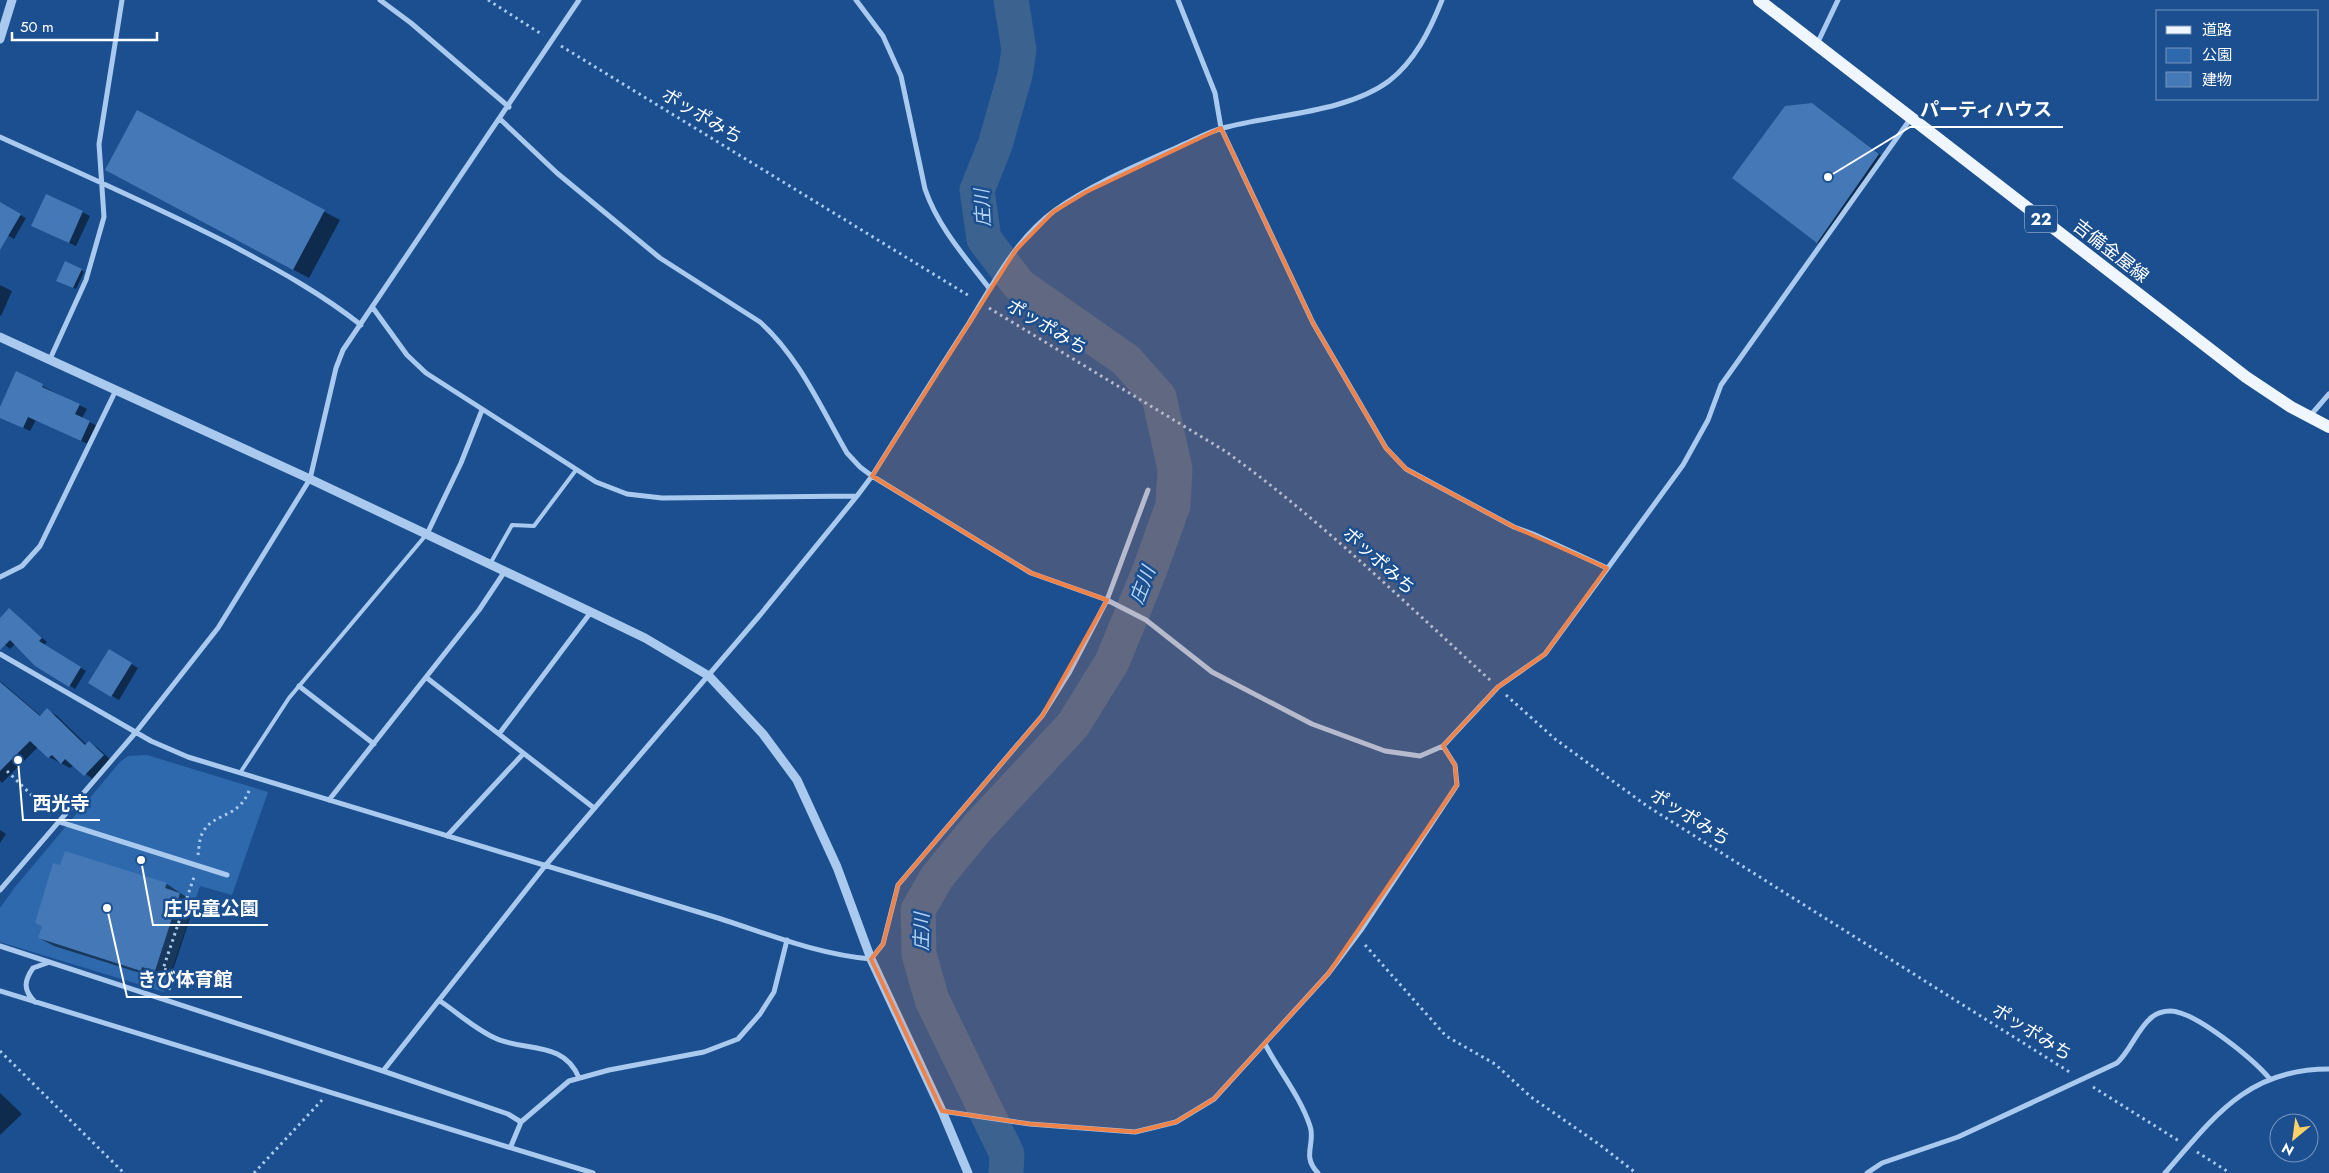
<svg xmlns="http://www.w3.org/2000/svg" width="2329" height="1173" viewBox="0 0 2329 1173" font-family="Jost,'Noto Sans JP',sans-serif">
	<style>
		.green { fill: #2e69ad }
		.shadow { fill: #0007 }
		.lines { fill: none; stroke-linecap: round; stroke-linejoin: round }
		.river { stroke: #3c6290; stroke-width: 35 }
		.building { fill: #4478b7 }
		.path { stroke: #a9c9ee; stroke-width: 3; stroke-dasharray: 2.5 4; stroke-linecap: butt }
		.service { stroke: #a9c9ee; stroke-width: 4 }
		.minor { stroke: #a9c9ee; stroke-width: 5 }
		.tertiary { stroke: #a9c9ee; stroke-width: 9 }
		.primary { stroke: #f0f6ff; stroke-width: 12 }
		.marked { fill: #ee8249; fill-opacity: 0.2; stroke: #ee8249; stroke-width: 4; stroke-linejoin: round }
		.labels { text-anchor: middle; stroke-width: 5; stroke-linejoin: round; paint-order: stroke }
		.shield { fill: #1b4f8f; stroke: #bbcadd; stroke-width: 1 }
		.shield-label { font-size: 16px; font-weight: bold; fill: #fff }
		.street-label { font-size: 18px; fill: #fff; stroke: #1b4f8f }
		.water-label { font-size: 19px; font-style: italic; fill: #b5d3f5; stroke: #1b4f8f }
		.leader { fill: none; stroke: #fff; stroke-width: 2 }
		.callout-dot { fill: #fff; stroke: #1b4f8f; stroke-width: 2 }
		.callout-label { font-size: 19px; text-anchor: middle; font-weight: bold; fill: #fff; stroke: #1b4f8f; stroke-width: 5; stroke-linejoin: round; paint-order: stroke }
	</style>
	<rect width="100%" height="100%" fill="#1b4f8f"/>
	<path class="green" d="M147 755 268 792 232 895 200 886 164 992 0 942V908L15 887 120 762 128 756Z"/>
	<path class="shadow" d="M1816 106 1882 156 1821 244 1817 242Z
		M137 112 340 220 309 278 122 178Z
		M0 204 26 218 14 239 0 231Z
		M82 212 90 216 76 246 40 229Z
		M81 270 84 272 76 289 60 282Z
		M0 285 12 291 1 316 0 315Z
		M17 373 87 409 82 418 97 426 88 444 36 420 30 431 0 417V410Z
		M9 610 47 642 44 645 86 671 75 689 36 665 15 644 10 649 0 641V619Z
		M109 651 138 668 119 700 90 683Z
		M0 681 41 716 47 710 56 715 87 745 89 742 98 748 112 761 94 780 74 765 70 768 49 757 38 747 2 783 0 781Z
		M0 830 6 834 0 843Z
		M65 853 167 884 195 903 170 979 157 974 156 978 54 946 39 938Z
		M0 1093 22 1114 0 1135Z"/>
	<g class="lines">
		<path class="river" d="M1006 1173 1007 1154 932 1000 919 954 918 910 937 877 978 827 1073 725 1112 662 1149 572 1173 505 1175 469 1159 397 1126 360 1019 285 984 239 977 190 995 145 1015 75 1019 50 1011 0"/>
	</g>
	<path class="building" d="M1812 103 1879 154 1817 243 1732 178 1785 106Z
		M137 110 325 210 293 270 105 170Z
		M46 194 83 211 69 243 31 226Z
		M0 202 21 214 0 250Z
		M65 261 82 269 73 288 56 281Z
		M16 371 43 384 42 387 80 404 75 414 90 421 81 441 28 417 23 428 0 418V407Z
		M9 608 42 638 39 641 81 667 69 687 35 666 10 640 0 650V618Z
		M109 649 132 663 111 697 88 683Z
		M0 682 40 716 47 708 85 745 89 741 104 755 84 776 65 759 61 764 52 755 48 758 30 741 0 771Z
		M65 851 167 883 165 888 180 893 155 971 142 967 141 971 38 938 42 926 35 923 53 863 60 865Z"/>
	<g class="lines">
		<path class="path" d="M488 0 543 35
			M561 46 971 297
			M989 308 1225 451C1320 519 1404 602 1490 680
			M1506 695 1555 739 1647 806 2071 1073
			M7 771 51 814
			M198 855C199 848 199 839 203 832 214 812 240 819 250 788
			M1365 945 1446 1036 1495 1064 1531 1097 1600 1145 1636 1173
			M169 990 173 971 163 969 194 877
			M0 1051 124 1173
			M2093 1087 2179 1141
			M2197 1152 2230 1173
			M254 1173 322 1100"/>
		<path class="service" d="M490 564 512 525 534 526 576 470
			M240 773 289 698 426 535"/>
		<path class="minor" d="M380 0 411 23 509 107
			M856 0 883 36 901 76 925 189C938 227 965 257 989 288
			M1178 0 1215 93 1221 128 1313 323 1386 448 1406 469 1514 527 1533 534 1607 568
			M1817 44 1838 0
			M500 119 557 173 660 258 760 322C799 357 821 408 847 453L860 467 872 476 1031 573 1107 600 1146 620 1212 672 1312 724 1385 751 1420 756 1443 746 1498 687 1545 654 1683 465 1708 420 1721 385 1911 118
			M0 137C79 173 158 207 235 247 278 270 322 294 361 325
			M373 308 407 355 426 373 596 482 627 494 662 498 857 496
			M50 359 86 280 104 217 99 144 122 0
			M2310 416 2329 394
			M427 534 461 463 482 410
			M0 577 22 566 40 546 116 390
			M0 654 151 741 188 757 718 918C768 934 819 955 871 959L883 944 898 885 1042 716 1069 673 1107 600 1148 490
			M427 678 594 808
			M299 686 374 744
			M499 734 591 612
			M329 800 479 610 505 571
			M60 822 227 875
			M447 836 523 754
			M0 890 136 732 218 628 310 479 336 368 343 350 579 0
			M0 946 383 1071 508 1114 521 1122
			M0 991 593 1173
			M440 1001C458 1013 475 1029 495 1038 524 1052 564 1040 579 1078
			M35 1002C23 990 24 981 33 968L47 963
			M1265 1044C1279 1071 1300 1096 1310 1126 1316 1143 1301 1156 1318 1173
			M383 1071 545 866 760 615 857 496 872 476C904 425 936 374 969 323 993 284 1016 239 1054 211 1092 184 1138 165 1180 146 1194 140 1208 132 1223 128 1274 114 1346 113 1389 81 1415 61 1430 30 1442 0
			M942 1111 1030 1124 1135 1132 1176 1122 1214 1099 1328 974 1361 930 1457 785 1455 765 1443 746
			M511 1146 521 1122 569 1081 609 1070 704 1052 738 1039 760 1014 774 992 787 940
			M1867 1173 1882 1163 1958 1137 2117 1063C2131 1050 2137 1029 2152 1017 2157 1013 2163 1011 2170 1011 2195 1011 2253 1059 2270 1079
			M2165 1173C2214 1117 2247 1069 2329 1069"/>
		<path class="tertiary" d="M0 39 12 0
			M0 337 310 479 591 612 645 638 709 676 763 734 797 780 837 867 871 959 942 1111 968 1173"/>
		<path class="primary" d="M1759 0 2246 377 2291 407 2329 427"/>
	</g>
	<path class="marked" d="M1221 128 1313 323 1386 448 1406 469 1514 527 1607 568 1545 654 1498 687 1443 746 1455 765 1457 785 1328 974 1214 1099 1176 1122 1135 1132 1030 1124 942 1111 871 959 883 944 898 885 1042 716 1107 600 1031 573 872 476 1015 251 1053 212 1086 192Z"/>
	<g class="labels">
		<rect class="shield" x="2025" y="205.5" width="32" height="27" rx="4"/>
		<g class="shield-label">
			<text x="2041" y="225">22</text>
		</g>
		<g class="street-label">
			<text transform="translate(702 116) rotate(31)" y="6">ポッポみち</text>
			<text transform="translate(2111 251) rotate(38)" y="6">吉備金屋線</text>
			<text transform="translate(1047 327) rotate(31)" y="6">ポッポみち</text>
			<text transform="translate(1379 561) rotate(42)" y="6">ポッポみち</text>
			<text transform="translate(1690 817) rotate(32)" y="6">ポッポみち</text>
			<text transform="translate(2032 1032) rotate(32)" y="6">ポッポみち</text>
		</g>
		<g class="water-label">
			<text transform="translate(982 208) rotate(-93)" y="7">庄川</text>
			<text transform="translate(1142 585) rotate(-69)" y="7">庄川</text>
			<text transform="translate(921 932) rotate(-89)" y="7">庄川</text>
		</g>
	</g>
	<path class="leader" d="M1828 177L1910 127H2063M18 760L23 820H100M141 860L153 925H268M107 908L127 997H242"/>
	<g class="callout-dot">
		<circle cx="1828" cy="177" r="5"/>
		<circle cx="18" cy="760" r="5"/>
		<circle cx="141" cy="860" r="5"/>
		<circle cx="107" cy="908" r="5"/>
	</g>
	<g class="callout-label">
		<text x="1986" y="116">パーティハウス</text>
		<text x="61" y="810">西光寺</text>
		<text x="211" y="915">庄児童公園</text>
		<text x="185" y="986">きび体育館</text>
	</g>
	<rect x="2156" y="10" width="162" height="90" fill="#1b4f8f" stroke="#7695bc"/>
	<rect x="2166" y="26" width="25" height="8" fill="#f0f6ff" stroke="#7695bc"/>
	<text x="2202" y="35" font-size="15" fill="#ffffff">道路</text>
	<rect x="2166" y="48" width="25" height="15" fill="#2e69ad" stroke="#7695bc"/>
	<text x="2202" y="60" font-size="15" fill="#ffffff">公園</text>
	<rect x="2166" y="72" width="25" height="15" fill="#4478b7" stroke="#7695bc"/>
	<text x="2202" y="85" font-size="15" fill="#ffffff">建物</text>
	<g transform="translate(2294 1138) rotate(209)"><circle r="24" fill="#1b4f8f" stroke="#7695bc"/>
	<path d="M0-4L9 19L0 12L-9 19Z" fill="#ffd166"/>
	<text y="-8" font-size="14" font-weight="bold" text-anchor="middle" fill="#ffffff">N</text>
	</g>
	<path d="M12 32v8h145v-8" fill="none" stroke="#ffffff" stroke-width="2.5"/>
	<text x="20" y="32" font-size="15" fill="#ffffff" stroke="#1b4f8f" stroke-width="4" paint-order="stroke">50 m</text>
</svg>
